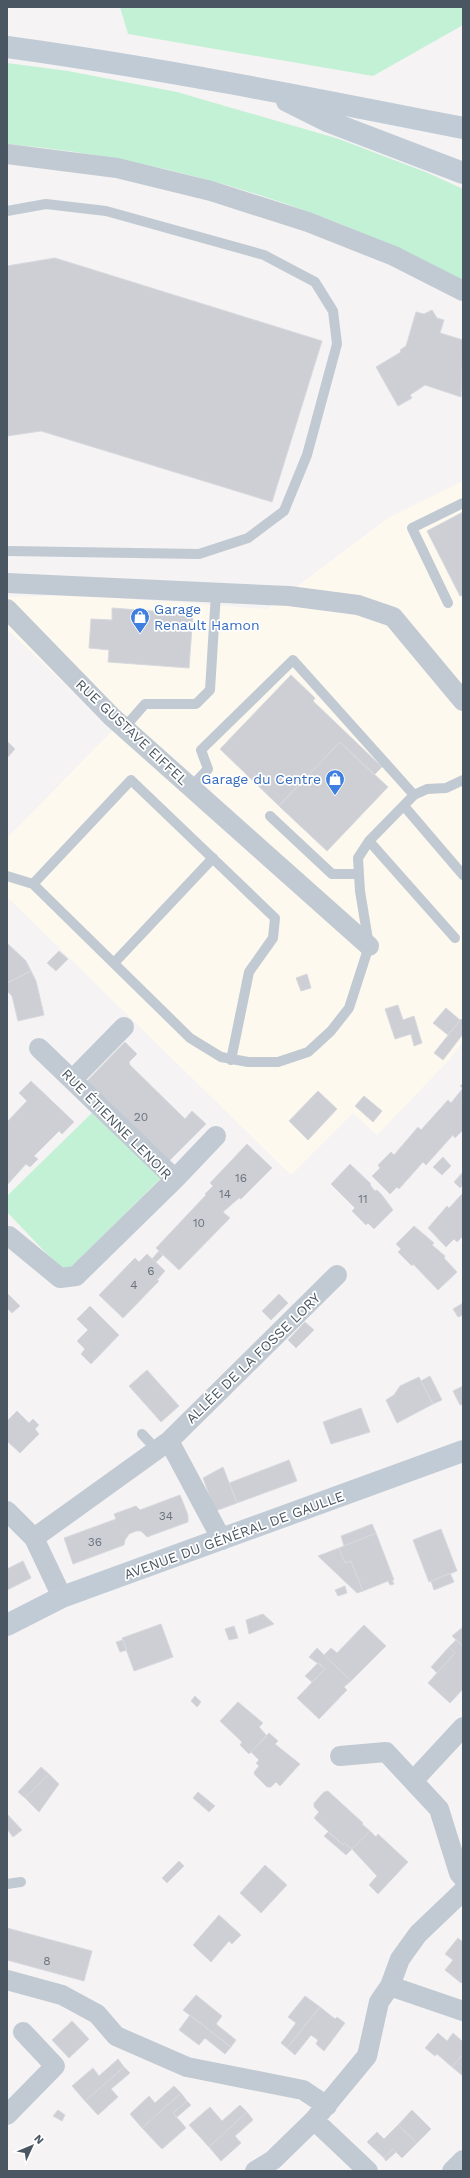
<svg xmlns="http://www.w3.org/2000/svg" width="470" height="2178" viewBox="0 0 470 2178" font-family="'Work Sans',sans-serif">
	<style>
		.commercial { fill: #fdf9ef }
		.green { fill: #c3f1d5 }
		.building { fill: #cdcfd5; stroke: #d7d9de }
		.lines { fill: none; stroke-linecap: round; stroke-linejoin: round }
		.service { stroke: #c1cad2; stroke-width: 10 }
		.minor { stroke: #c1cad2; stroke-width: 20 }
		.secondary { stroke: #c1cbd6; stroke-width: 22 }
		.labels { text-anchor: middle; stroke-width: 3.5; stroke-linejoin: round; paint-order: stroke }
		.number-label { font-size: 12px; fill: #6b747e }
		.shop-label { font-size: 14px; fill: #366cbe; stroke: #fff; text-anchor: start }
		.street-label { font-size: 14px; fill: #4a5661; stroke: #fff }
	</style>
	<rect width="100%" height="100%" fill="#f5f3f3"/>
	<path class="commercial" d="M463 481V1041L449 1060 377 1135 353 1113 291 1175 7 897V838L113 730 7 629V597L78 595 267 609 388 518Z"/>
	<path class="green" d="M120 7H463V25L373 76 128 34Z
		M7 63 68 71 177 92 339 139 428 173 463 189V281C435 265 406 252 376 239 259 188 134 155 7 144Z
		M98 1107 165 1174 65 1273 7 1212V1196Z"/>
	<path class="building" d="M55 258 322 341 272 502 41 431 7 436V266Z
		M432 310 437 318 444 320 440 333 463 340 461 397 425 385 410 395 412 398 398 406 376 367 401 352 400 350 406 346 416 312 424 314Z
		M463 512V595L460 596 427 531Z
		M112 608 193 614 189 668 108 662 109 650 89 648 91 619 112 620Z
		M291 675 315 698 313 701 382 767 374 775 340 742 279 806 220 749Z
		M7 741 15 749 7 758Z
		M340 742 388 787 327 851 279 806Z
		M7 943 26 961 31 971 7 983Z
		M59 951 68 959 56 971 47 963Z
		M31 971 36 981 44 1015 18 1021 12 996 7 991V983Z
		M307 974 311 988 301 991 296 978Z
		M398 1005 403 1020 414 1016 422 1043 414 1046 411 1034 395 1039 385 1009Z
		M446 1008 460 1020 448 1035 433 1023Z
		M461 1019 463 1021V1034L443 1060 434 1053Z
		M125 1042 137 1054 129 1062 130 1065 185 1119 192 1111 206 1124 166 1164 84 1084Z
		M31 1081 74 1122 62 1134 59 1131 34 1156 38 1159 30 1167 26 1164 7 1185V1122L27 1101 19 1093Z
		M463 1083V1130L455 1138 453 1135 426 1165 423 1162 399 1189 397 1187 390 1194 372 1176 380 1168 378 1165 391 1152 394 1155 418 1127 421 1130 448 1100 451 1103 463 1088 460 1086Z
		M318 1091 337 1109 308 1140 289 1121Z
		M364 1096 382 1111 373 1122 355 1106Z
		M247 1144 272 1168 241 1199 239 1198 223 1212 230 1218 179 1270 156 1248 206 1195 205 1194 213 1186 210 1183Z
		M443 1157 451 1166 442 1175 433 1167Z
		M350 1164 371 1184 370 1185 375 1191 377 1190 382 1195 393 1210 374 1229 368 1223 366 1225 352 1211 355 1208 331 1184Z
		M463 1172V1185L460 1188 454 1182Z
		M463 1193V1236L457 1242 454 1239 446 1247 428 1228 447 1206 449 1208Z
		M414 1226 434 1243 432 1245 445 1256 444 1258 457 1272 438 1290 413 1264 412 1266 398 1252 401 1249 396 1244Z
		M159 1251 163 1255 156 1262 152 1259Z
		M147 1254 165 1271 157 1280 159 1281 123 1318 99 1295 135 1258 139 1262Z
		M7 1293 20 1306 12 1313 7 1308Z
		M279 1294 288 1303 271 1320 262 1311Z
		M463 1303V1315L458 1317 453 1309Z
		M90 1306 119 1335 91 1364 81 1354 85 1349 77 1341 88 1330 77 1319Z
		M305 1322 314 1330 296 1348 288 1340Z
		M147 1370 179 1406 161 1422 129 1386Z
		M430 1376 442 1400 433 1404 421 1381Z
		M419 1377 433 1404 397 1423 386 1400 394 1395 400 1386Z
		M463 1386V1404L460 1405 453 1391Z
		M361 1408 370 1432 331 1444 323 1422Z
		M17 1411 29 1423 33 1419 39 1425 35 1429 39 1434 20 1453 7 1441V1421Z
		M289 1460 297 1481 237 1503 229 1483Z
		M223 1467 237 1503 215 1511 203 1478Z
		M180 1495 188 1515V1522L147 1537 141 1531H136L129 1534 125 1540 124 1545 73 1564 64 1538 116 1519 114 1514 136 1506 140 1510Z
		M372 1524 376 1533 344 1546 341 1536Z
		M441 1529 457 1571 429 1582 413 1540Z
		M376 1533 394 1580H392L394 1584 390 1585 388 1581 363 1591 351 1561 345 1563 339 1548Z
		M339 1548 345 1563 351 1561 363 1591 357 1593 318 1556Z
		M23 1561 31 1578 7 1590V1569Z
		M450 1573 454 1582 434 1590 431 1581Z
		M345 1586 347 1593 338 1596 335 1590Z
		M263 1614 274 1624 249 1634 246 1620Z
		M161 1624 173 1657 134 1671 122 1638Z
		M364 1625 386 1646 351 1681 324 1655 331 1648 337 1653Z
		M234 1626 238 1638 229 1640 225 1629Z
		M463 1627V1646L452 1636Z
		M123 1640 127 1650 120 1652 116 1642Z
		M456 1640 463 1647V1689L450 1703 428 1683 455 1653 449 1647Z
		M449 1647 455 1653 437 1673 431 1667Z
		M317 1648 351 1681 344 1687 347 1690 319 1719 297 1698 325 1669 309 1657Z
		M319 1663 325 1669 312 1682 305 1676 317 1664Z
		M195 1696 201 1702 197 1707 191 1701Z
		M238 1702 263 1723 259 1727 267 1736 249 1754 240 1745 242 1742 220 1721Z
		M269 1733 278 1741 275 1744 300 1764 280 1786 276 1782 271 1787H267L255 1775 254 1772 259 1766 256 1763 259 1760 251 1752Z
		M41 1767 49 1774 25 1798 18 1792Z
		M49 1774 59 1784 39 1812 25 1798Z
		M328 1791 363 1823 362 1824 370 1831 352 1849 344 1843 343 1845 314 1818 319 1812 314 1807V1803L324 1792Z
		M198 1792 215 1806 209 1812 193 1798Z
		M7 1814 22 1830 13 1837 7 1829Z
		M370 1831 376 1837 378 1834 408 1862 378 1894 369 1885 377 1876 352 1849Z
		M328 1832 343 1845 344 1843 352 1849 346 1855 324 1836Z
		M179 1861 184 1866 167 1883 162 1878Z
		M265 1865 287 1885 261 1913 240 1893Z
		M219 1915 241 1935 232 1944 229 1941 211 1962 193 1945Z
		M7 1928 92 1951 84 1981 7 1960Z
		M458 1938 463 1942V1981L461 1983 445 1970 453 1960 445 1954Z
		M196 1995 222 2016 216 2024 236 2040 231 2047 183 2010Z
		M305 1996 320 2007 287 2048 281 2043 296 2023 288 2017Z
		M320 2007 335 2019 337 2017 345 2023 324 2051 316 2044 318 2040 311 2035 295 2055 287 2048Z
		M190 2015 231 2047 225 2054 205 2038 199 2045 179 2030Z
		M72 2021 89 2039 69 2058 52 2040Z
		M438 2033 447 2041 453 2033 463 2042V2054L452 2067 437 2054 435 2056 425 2048Z
		M463 2054V2076L452 2067Z
		M118 2059 124 2067 85 2101 72 2086 93 2068 99 2076Z
		M124 2067 130 2073 111 2089 118 2097 98 2115 85 2101Z
		M174 2086 181 2093 142 2128 130 2114 149 2096 155 2103Z
		M181 2093 187 2101 173 2113 186 2128 162 2149 142 2128Z
		M187 2101 191 2105 177 2117 173 2113Z
		M240 2105 247 2112 209 2147 189 2125 210 2107 222 2121Z
		M58 2110 65 2115 62 2121 53 2116Z
		M412 2110 431 2129 417 2143 398 2125Z
		M247 2112 253 2120 235 2136 241 2143 221 2161 209 2147Z
		M398 2125 417 2143 402 2158 393 2149 384 2158 367 2142 377 2132 384 2139Z
		M393 2149 396 2152 386 2161 384 2158Z"/>
	<g class="lines">
		<path class="service" d="M7 211 46 204 106 211 264 255 315 282 333 311 337 344 307 455 284 511 248 538 199 554 7 551
			M448 603 412 528 463 503
			M124 728 145 704H196L210 690 216 593
			M191 787 208 769 201 750 293 660 414 795
			M404 806 463 875
			M270 816 332 874H358
			M369 841 455 938
			M7 876 33 884 190 1038 221 1057 248 1062H278L308 1052 331 1031 349 1008 369 946 360 891 358 858 369 841 414 795 427 789 446 788 463 780
			M33 884 131 780 275 918 273 938 249 972 231 1060
			M114 963 213 858
			M142 1434 156 1449
			M7 1884 21 1882"/>
		<path class="minor" d="M7 154 117 168 211 191 308 222 394 256 463 291
			M7 583 289 596 358 605 393 617 463 701
			M7 609 112 717 369 946
			M73 1079 124 1027
			M175 1179 216 1136
			M7 1238 9 1236 60 1278 76 1276 175 1179 39 1048
			M169 1441 337 1275
			M7 1511 34 1538 62 1597
			M34 1538 169 1441 222 1540
			M340 1756 386 1752 439 1809 459 1873 463 1878
			M413 1781 463 1727
			M7 1980 62 1995 97 2014 116 2036 187 2067 303 2090 327 2106
			M390 1986 463 2011
			M7 2115 55 2066 23 2032
			M314 2120 368 2171
			M255 2171 273 2160 314 2120 367 2056 379 2002 390 1986 400 1959 418 1934 463 1891
			M452 2171 463 2160"/>
		<path class="secondary" d="M7 47C160 68 311 98 463 128
			M287 101 327 121 463 173
			M7 1625 62 1597 463 1451"/>
	</g>
	<defs>
		<g id="shop-pin" transform="scale(1)"><path d="M0 17L-7.5 6A9.5 9.5 0 1 1 7.5 6Z" fill="#3f7fe0" stroke="#fff"/><path d="M-5-2.5h2.3a2.7 3.5 0 0 1 5.4 0H5L5.5 6h-11ZM-1.5-2.5h3a1.5 2.3 0 0 0-3 0Z" fill="#fff"/></g>
	</defs>
	<g fill-rule="evenodd">
		<use href="#shop-pin" x="140" y="617"/>
		<use href="#shop-pin" x="335" y="779"/>
	</g>
	<g class="labels">
		<g class="number-label">
			<text x="141" y="1121">20</text>
			<text x="241" y="1182">16</text>
			<text x="225" y="1198">14</text>
			<text x="363" y="1203">11</text>
			<text x="199" y="1227">10</text>
			<text x="151" y="1275">6</text>
			<text x="134" y="1289">4</text>
			<text x="166" y="1520">34</text>
			<text x="95" y="1546">36</text>
			<text x="47" y="1965">8</text>
		</g>
		<g class="shop-label">
			<text x="154" y="614">Garage<tspan x="154" dy="16">Renault Hamon</tspan></text>
			<text x="321" y="784" text-anchor="end">Garage du Centre</text>
		</g>
		<g class="street-label">
			<text transform="translate(132 732) rotate(43)" y="5">RUE GUSTAVE EIFFEL</text>
			<text transform="translate(117 1124) rotate(45)" y="5">RUE ÉTIENNE LENOIR</text>
			<text transform="translate(253 1358) rotate(-44)" y="5">ALLÉE DE LA FOSSE LORY</text>
			<text transform="translate(234 1535) rotate(-20)" y="5">AVENUE DU GÉNÉRAL DE GAULLE</text>
		</g>
	</g>
	<rect width="470" height="2178" fill="none" stroke="#4a5661" stroke-width="16"/>
	<g transform="translate(32 2146) rotate(46)" stroke="#ffffff" stroke-width="3" paint-order="stroke">
	<path d="M0-3L7 15L0 10L-7 15Z" fill="#4a5661"/>
	<text y="-6" font-size="11" font-weight="bold" text-anchor="middle" fill="#4a5661">N</text>
	</g>
</svg>
